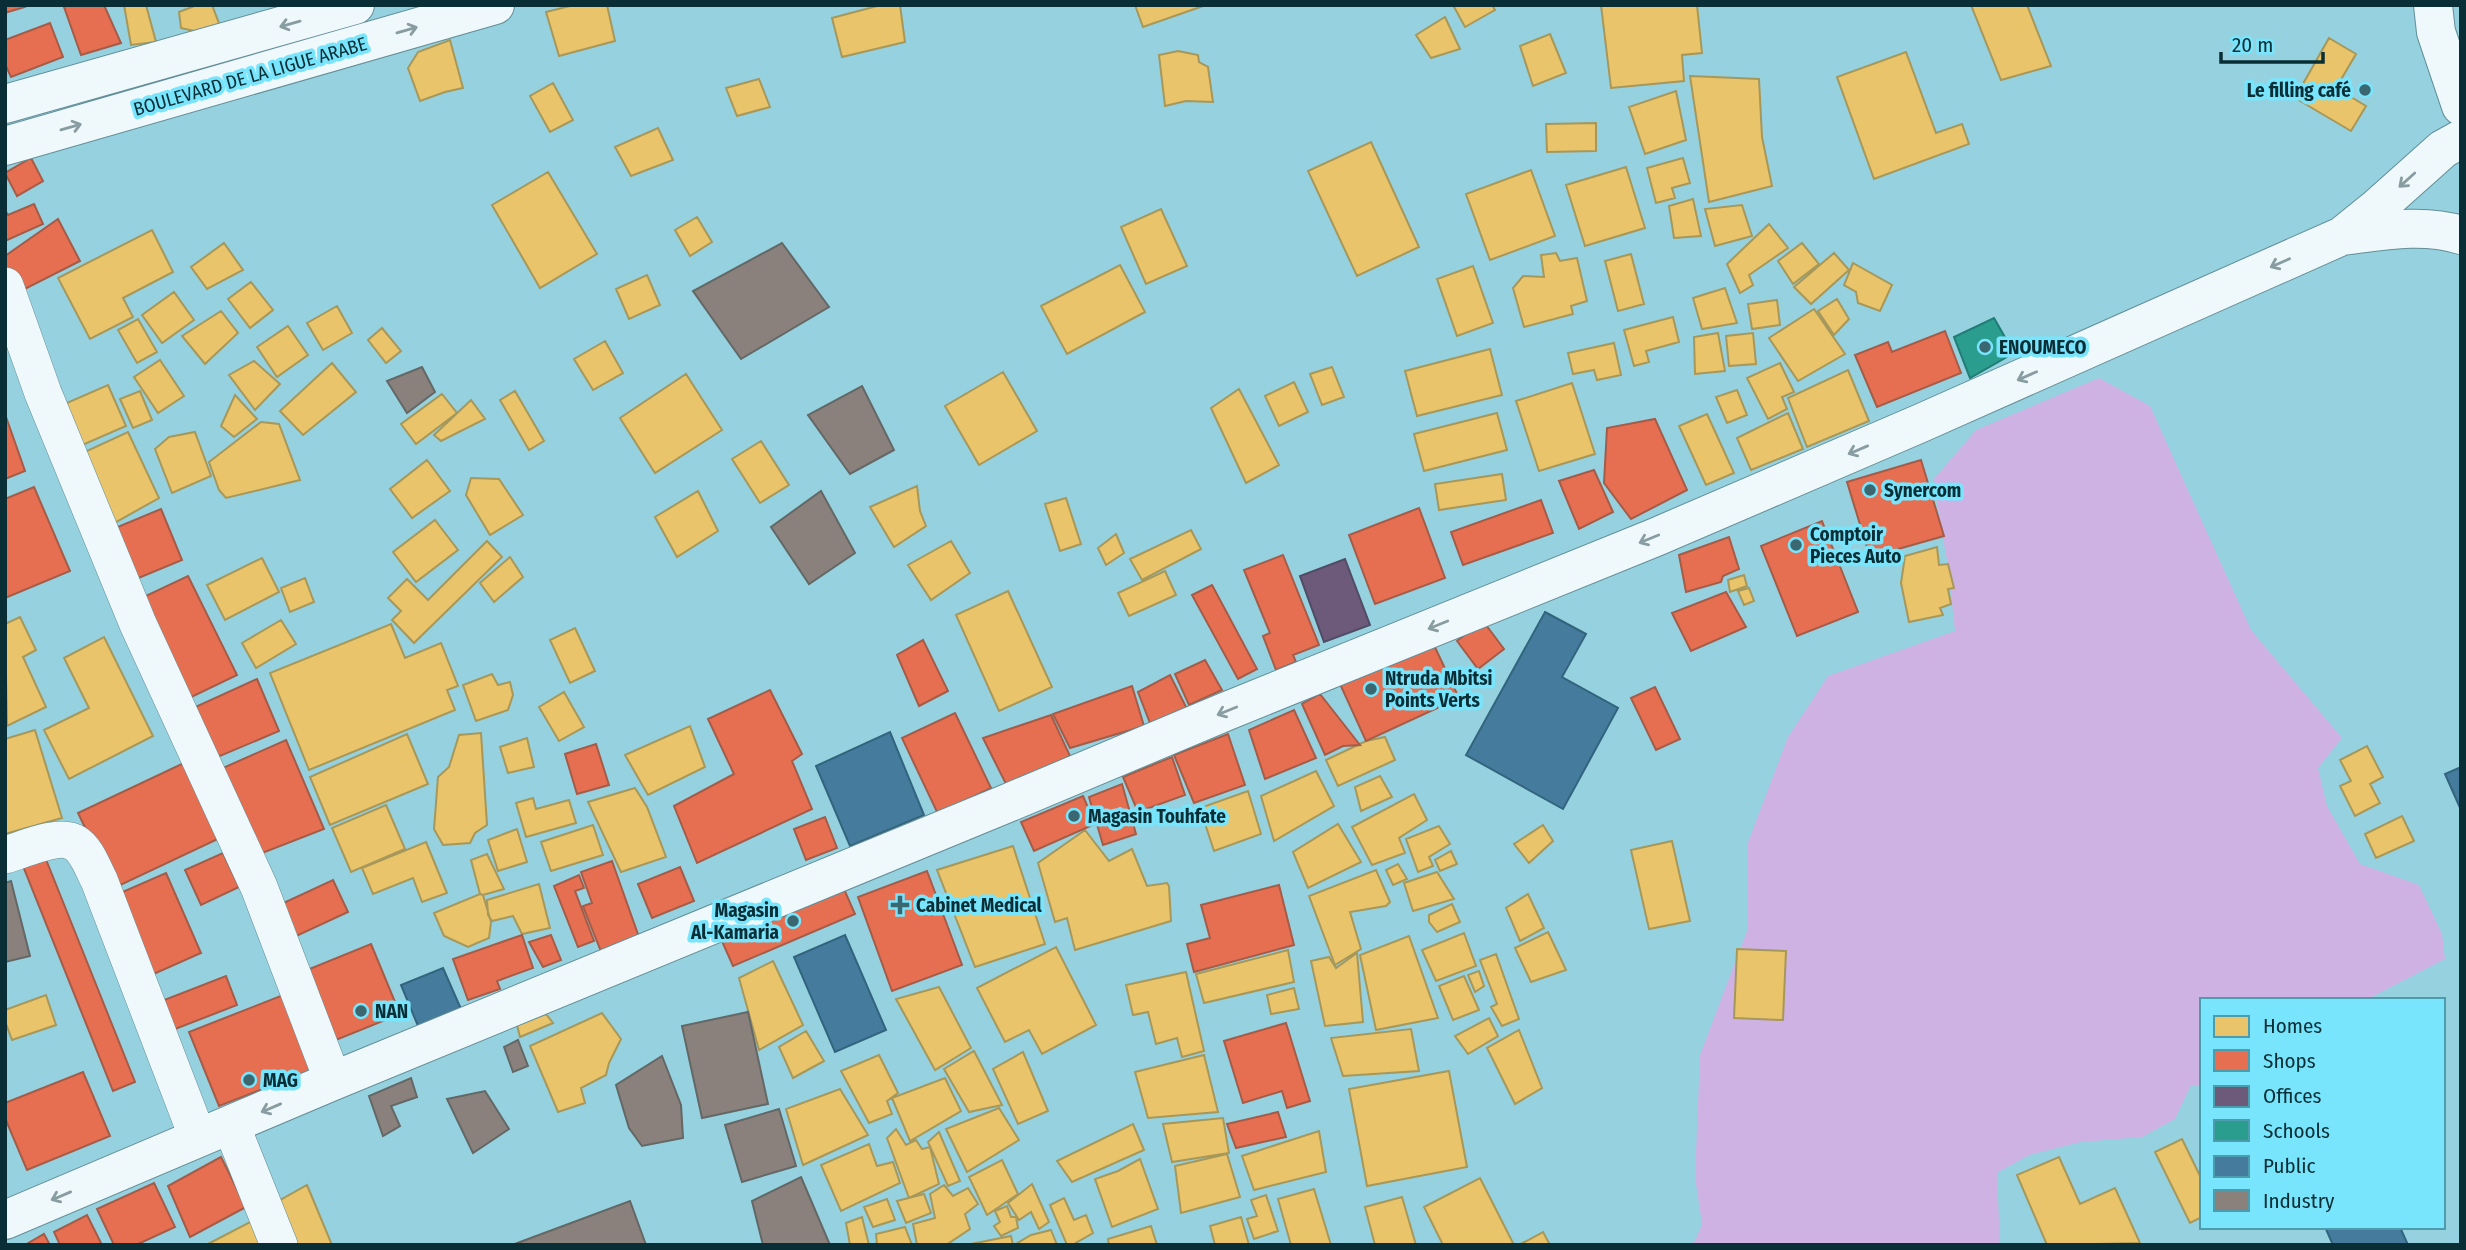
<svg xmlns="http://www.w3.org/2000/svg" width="2466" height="1250" viewBox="0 0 2466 1250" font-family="'Fira Sans Condensed',sans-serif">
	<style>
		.green { fill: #ceb2e4 }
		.homes { fill: #e9c46a; stroke: #a6975a; stroke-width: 2 }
		.shops { fill: #e76f51; stroke: #a45c49; stroke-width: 2 }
		.offices { fill: #6d597a; stroke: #4f4c65; stroke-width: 2 }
		.schools { fill: #2a9d8f; stroke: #207c74; stroke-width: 2 }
		.public { fill: #457b9d; stroke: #33647e; stroke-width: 2 }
		.industry { fill: #8a817c; stroke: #636867; stroke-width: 2 }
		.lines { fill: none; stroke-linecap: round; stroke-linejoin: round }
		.street-casing { stroke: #628e98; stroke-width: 38 }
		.secondary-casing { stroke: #628e98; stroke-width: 40 }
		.primary-casing { stroke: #628e98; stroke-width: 40 }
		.street { stroke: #eff8fa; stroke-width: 37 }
		.secondary { stroke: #eff8fa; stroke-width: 38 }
		.primary { stroke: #eff8fa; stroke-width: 38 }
		.oneway { stroke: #889da1 }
		.poi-dot { fill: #3a6770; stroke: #78e5fd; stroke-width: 2.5 }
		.labels { text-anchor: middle; stroke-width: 7; stroke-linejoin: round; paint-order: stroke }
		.street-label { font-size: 19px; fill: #092e35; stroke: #78e5fd }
		.poi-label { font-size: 19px; font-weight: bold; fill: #092e35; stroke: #78e5fd; text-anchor: start }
	</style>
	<rect width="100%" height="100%" fill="#96d1df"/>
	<path class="green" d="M2099 378 2150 406 2251 630 2342 738 2318 768 2327 806 2360 864 2419 885 2442 934 2445 959 2366 1000H2202V1085H2191L2175 1119 2142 1137 2081 1142 2029 1155 1997 1173 2000 1245H1689L1695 1241 1702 1224 1695 1177 1700 1055 1747 931V845L1788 737 1828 676 1955 631 1948 566 1933 480 1976 430Z"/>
	<path class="homes" d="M124 5H146L156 42 131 45Z
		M197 5H212L220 26 194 31 181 28 179 12Z
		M574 5H607L615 41 559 56 546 12Z
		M881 5H900L905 42 842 57 832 18Z
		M1135 5H1206L1143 27Z
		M1453 5H1492L1495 10 1465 27Z
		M1601 5H1697L1702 53 1682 55 1684 81 1611 88Z
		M1971 5H2027L2051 66 2001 80Z
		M1445 17 1460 49 1431 58 1416 35Z
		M1550 34 1566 73 1533 86 1520 46Z
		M2329 38 2356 54 2336 88 2366 106 2351 131 2295 98Z
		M450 40 463 88 445 92 420 101 408 68 418 52Z
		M1178 51 1198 55 1199 62 1208 67 1213 102 1186 101 1165 106 1159 55Z
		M1906 52 1936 133 1962 124 1969 144 1874 179 1837 77Z
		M1690 76 1759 79 1762 137 1772 186 1709 202Z
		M759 79 770 107 737 116 726 88Z
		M553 83 573 120 550 132 530 96Z
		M1676 91 1686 140 1645 154 1629 107Z
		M1596 123V151L1547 152 1546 124Z
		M658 128 673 160 631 176 615 147Z
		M1371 142 1419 247 1357 276 1308 171Z
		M1683 158 1690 183 1672 188 1675 198 1656 203 1647 168Z
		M1626 167 1645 228 1585 246 1566 185Z
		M1531 170 1555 236 1490 260 1466 194Z
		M548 172 597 254 540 288 492 205Z
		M1693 199 1701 236 1674 238 1669 206Z
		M1742 205 1752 236 1715 246 1705 209Z
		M1161 209 1187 266 1146 284 1121 227Z
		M697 217 712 242 690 256 675 230Z
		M1769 224 1788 248 1749 275 1753 285 1740 293 1727 264Z
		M152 230 173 272 123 298 133 317 90 339 58 278Z
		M224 243 243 270 207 289 191 267Z
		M1802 243 1819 264 1793 284 1778 261Z
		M1556 253 1560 261 1577 258 1587 301 1571 306 1573 314 1524 327 1513 288 1523 276 1544 277 1541 255Z
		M1834 253 1849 270 1811 304 1794 287Z
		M1631 254 1644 304 1618 311 1605 261Z
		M1853 263 1892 285 1880 311 1858 303 1856 292 1844 285Z
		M1120 265 1145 312 1067 354 1041 306Z
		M1473 266 1493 323 1457 336 1437 279Z
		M647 275 660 305 629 319 616 289Z
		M251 282 273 310 250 328 228 299Z
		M1725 288 1737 323 1702 329 1693 298Z
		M174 292 194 320 162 343 142 315Z
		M1837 299 1849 319 1834 335 1818 311Z
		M1777 300 1780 325 1752 329 1748 304Z
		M337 306 352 333 323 350 307 323Z
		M1814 309 1845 354 1798 381 1769 338Z
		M221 311 238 333 205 364 182 336Z
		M1673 317 1679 342 1646 351 1649 362 1634 366 1624 330Z
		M138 319 157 352 137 363 118 330Z
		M288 326 308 355 277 377 257 347Z
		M382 328 401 351 386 363 368 340Z
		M1718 333 1725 371 1695 374 1694 337Z
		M1753 333 1756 364 1729 366 1726 336Z
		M605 341 623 373 593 390 574 359Z
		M1614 343 1621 375 1597 380 1594 370 1573 374 1568 353Z
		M1490 349 1502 395 1417 416 1405 371Z
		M160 360 184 396 158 413 134 377Z
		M254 361 280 384 255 410 229 375Z
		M332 363 356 392 303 435 280 411Z
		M1780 363 1794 392 1782 397 1787 409 1768 419 1747 378Z
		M1332 367 1344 397 1322 405 1310 374Z
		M1848 370 1869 421 1807 447 1788 398Z
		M1003 372 1037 431 979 465 945 406Z
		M686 374 722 430 655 473 620 418Z
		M1294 382 1308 412 1279 426 1265 396Z
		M1572 383 1595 454 1539 471 1516 401Z
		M108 385 126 426 71 450 53 409Z
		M1239 389 1279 465 1246 483 1211 408Z
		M1737 390 1747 415 1727 423 1716 397Z
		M140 391 152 420 133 428 120 399Z
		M515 391 544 441 529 450 500 400Z
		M442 394 457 413 416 444 401 424Z
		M235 395 257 419 234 437 221 426Z
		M471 400 485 419 441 441 434 435Z
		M1497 413 1507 450 1424 471 1414 434Z
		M1788 413 1803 449 1751 470 1737 438Z
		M1707 414 1734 473 1706 485 1679 426Z
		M261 422 279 424 300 480 226 498 219 490 209 462Z
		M128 432 159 498 109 526 76 456Z
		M195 432 211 476 172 493 155 449 169 437Z
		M761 441 789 485 760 503 732 459Z
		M427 460 450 491 412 518 390 489Z
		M1502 474 1506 500 1439 510 1435 484Z
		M471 478 499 479 523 515 490 535 466 495Z
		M917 486 920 511 926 526 894 547 870 507Z
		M698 491 718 531 677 557 655 517Z
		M1066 498 1081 544 1060 551 1045 504Z
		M435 520 458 550 416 582 393 552Z
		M1191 530 1201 549 1142 580 1130 559Z
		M1116 534 1124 553 1106 565 1098 548Z
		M487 541 502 557 414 643 392 620 401 611 388 598 407 579 428 600Z
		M951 541 970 573 931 600 908 565Z
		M1937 547 1939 565 1948 564 1954 588 1948 589 1951 604 1940 608 1943 615 1909 622 1901 583 1905 556Z
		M510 557 523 577 494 602 480 583Z
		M262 558 279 592 225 620 207 585Z
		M1165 571 1176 595 1129 616 1118 593Z
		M1744 575 1747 586 1730 592 1728 580Z
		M305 578 314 602 290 612 281 588Z
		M1749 588 1754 601 1744 605 1738 591Z
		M1008 591 1052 687 999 711 956 615Z
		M20 617 36 650 23 657 46 707 7 726 5 624Z
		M281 620 296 644 256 668 242 643Z
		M391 624 405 658 441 643 458 686 447 690 455 710 309 770 270 673Z
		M575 628 595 671 570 683 550 640Z
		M104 637 153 736 69 779 44 730 89 708 64 658Z
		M492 674 498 685 510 682 513 695 508 710 476 721 463 685Z
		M564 692 584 727 559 741 539 707Z
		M690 726 705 767 648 795 625 755Z
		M35 730 62 818 5 834V739Z
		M481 733 487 825 475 833 470 843 443 845 434 829 438 777 449 767 459 735Z
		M407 734 428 784 330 825 310 777Z
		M1385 737 1395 760 1338 786 1326 760 1366 741Z
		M527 738 534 767 508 773 500 747Z
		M2367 746 2383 777 2370 784 2380 803 2355 816 2340 786 2351 781 2340 760Z
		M1316 771 1334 806 1274 841 1261 796Z
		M1380 776 1392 797 1361 811 1355 787Z
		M635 788 647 807 666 857 621 872 588 802Z
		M1248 791 1261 834 1214 851 1200 808Z
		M1414 794 1427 820 1399 838 1405 853 1372 865 1352 827Z
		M533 798 536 809 569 800 576 823 526 837 516 803Z
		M386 805 405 849 351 872 332 828Z
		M2402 816 2414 841 2376 858 2365 834Z
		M1338 824 1361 862 1308 888 1293 852Z
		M593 825 603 855 551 871 541 842Z
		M1543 825 1553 841 1529 863 1514 844Z
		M1439 826 1450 844 1429 857 1433 866 1418 872 1406 839Z
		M517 829 527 862 498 871 488 840Z
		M1085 830 1109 861 1132 849 1147 886 1167 883 1169 886 1171 921 1075 950 1067 918 1055 922 1038 863Z
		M1672 841 1690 921 1649 929 1631 850Z
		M426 842 447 893 422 902 413 878 373 894 362 868Z
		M1013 846 1045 944 975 967 937 870Z
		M1451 851 1457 864 1440 871 1435 860Z
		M487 854 504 889 483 895 480 894 471 860Z
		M1398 864 1407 879 1393 885 1386 870Z
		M1376 870 1390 902 1386 906 1350 912 1361 949 1335 965 1309 896Z
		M1437 872 1454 899 1413 911 1404 883Z
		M539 884 550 928 522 934 513 916 492 921 488 915 487 900Z
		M480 894 483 895 491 922 489 938 468 947 444 936 434 913Z
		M1528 894 1544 928 1520 941 1506 908Z
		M1452 904 1460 922 1437 932 1429 922V915Z
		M1548 932 1566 970 1531 982 1515 948Z
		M1464 933 1476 966 1436 981 1422 950Z
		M1409 936 1438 1018 1376 1030 1360 955Z
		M1056 947 1096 1025 1042 1054 1029 1030 1005 1042 977 988Z
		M1737 949 1786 951 1783 1020 1734 1018Z
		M1288 950 1294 982 1204 1003 1196 974Z
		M1357 953 1363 1022 1325 1026 1311 961 1329 957 1336 968Z
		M1496 954 1519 1019 1502 1026 1491 1007 1497 1004 1480 960Z
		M773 961 803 1025 759 1050 739 978Z
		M1479 971 1484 986 1475 992 1468 975Z
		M1186 972 1204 1051 1182 1057 1177 1038 1156 1044 1148 1012 1133 1015 1126 985Z
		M1464 976 1479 1010 1453 1020 1439 986Z
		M939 987 971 1048 935 1070 896 999Z
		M1294 988 1299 1009 1271 1014 1267 995Z
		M46 995 56 1025 12 1040 5 1021V1010Z
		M602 1013 621 1039 609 1063 606 1075 581 1088 585 1103 558 1112 530 1046Z
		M546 1014 553 1023 520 1037 517 1025Z
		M1489 1018 1498 1036 1468 1054 1455 1036Z
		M1411 1029 1419 1071 1343 1076 1331 1038Z
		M1519 1030 1542 1088 1515 1104 1487 1048Z
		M806 1031 824 1061 793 1078 779 1047Z
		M974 1051 1002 1105 969 1112 944 1069Z
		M1023 1052 1048 1111 1018 1124 993 1069Z
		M879 1055 898 1093 887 1101 892 1114 869 1123 841 1071Z
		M1204 1055 1218 1112 1148 1118 1135 1072Z
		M1449 1071 1467 1167 1367 1186 1349 1089Z
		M945 1078 961 1111 910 1141 892 1098Z
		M840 1089 868 1135 803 1165 786 1109Z
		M999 1108 1019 1140 967 1172 946 1129Z
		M1223 1118 1229 1153 1172 1162 1163 1124Z
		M1133 1124 1144 1150 1072 1182 1057 1161Z
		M896 1129 906 1145 916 1140 922 1149 930 1147 939 1184 909 1198 887 1138Z
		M1319 1131 1326 1172 1254 1190 1242 1156Z
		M939 1132 960 1181 948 1186 928 1142Z
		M2182 1139 2202 1180V1217L2190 1223 2155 1152Z
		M869 1144 877 1166 893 1162 900 1183 841 1211 821 1165Z
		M1227 1154 1240 1197 1181 1213 1175 1166Z
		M2059 1157 2080 1204 2115 1188 2140 1243 2047 1245 2017 1175Z
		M1140 1159 1158 1209 1112 1227 1095 1179 1118 1171Z
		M1002 1160 1018 1194 987 1215 969 1177Z
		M1480 1178 1514 1245H1443L1424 1207Z
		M1032 1184 1049 1222 1039 1229 1031 1212 1019 1220 1008 1203Z
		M307 1185 332 1245H294L275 1203Z
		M944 1185 953 1196 968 1188 978 1204 965 1214 970 1229 946 1245H917L913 1224 935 1218 930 1194Z
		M1314 1189 1331 1245H1291L1278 1199Z
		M924 1194 931 1213 906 1223 897 1201Z
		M1266 1195 1278 1231 1254 1239 1247 1219 1257 1216 1251 1200Z
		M1402 1197 1416 1245H1375L1365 1207Z
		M1064 1198 1074 1220 1086 1215 1093 1233 1072 1245H1067L1050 1205Z
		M887 1199 895 1220 873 1227 864 1207Z
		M1007 1206 1011 1217H1016L1018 1228 1001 1236 994 1226 1000 1222 995 1211Z
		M862 1217 869 1245H850L846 1223Z
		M1241 1217 1249 1245H1215L1210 1226Z
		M252 1221 264 1245H206Z
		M1151 1226 1157 1245H1109L1108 1239Z
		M905 1227 912 1245H877L876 1234Z
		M1051 1230 1057 1245H1014L1031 1235Z
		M1543 1232 1550 1245H1519Z
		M1011 1236 1013 1245H966Z"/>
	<path class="shops" d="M5 5H24L25 7 5 13Z
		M68 5H104L121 43 81 55 64 7Z
		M50 23 63 57 11 77 5 64V40Z
		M31 158 43 181 17 196 5 173Z
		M34 204 43 224 5 241V210L8 215Z
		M58 219 80 261 17 293 5 268V256Z
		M1945 331 1961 373 1877 407 1855 355 1888 342 1892 352Z
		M5 414 25 471 5 479Z
		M1655 419 1687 490 1631 519 1604 483 1607 428Z
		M1921 460 1944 536 1870 557 1847 482Z
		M1594 470 1613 512 1579 529 1559 481Z
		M34 487 70 571 5 598V499Z
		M1541 500 1553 533 1463 565 1451 532Z
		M1419 508 1445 578 1375 604 1349 535Z
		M161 509 182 560 129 582 108 531Z
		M1822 521 1858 612 1797 636 1761 546Z
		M1729 537 1739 569 1723 576 1721 582 1686 592 1679 555Z
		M1283 555 1319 645 1293 655 1296 662 1276 670 1263 636 1270 633 1244 570Z
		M188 576 237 675 179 703 131 603Z
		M1212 585 1257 669 1238 679 1192 595Z
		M1726 592 1746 627 1691 651 1672 613Z
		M1483 621 1504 649 1478 669 1457 641Z
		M923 640 948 691 919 706 897 655Z
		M1432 641 1459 698 1366 741 1340 684Z
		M1205 660 1222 690 1189 705 1175 674Z
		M1170 675 1187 709 1150 723 1138 692Z
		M257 679 279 731 208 761 191 709Z
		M1132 686 1144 726 1070 748 1053 714Z
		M1655 687 1680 739 1656 750 1631 698Z
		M770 690 802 754 792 761 812 809 697 863 674 806 734 774 708 719Z
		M1320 694 1360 745 1343 746 1325 755 1302 704Z
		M1294 710 1316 758 1265 779 1249 730Z
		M955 713 991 788 938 814 902 738Z
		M1051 715 1070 756 1008 788 983 738Z
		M1228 734 1245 785 1194 803 1174 755Z
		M286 740 324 829 257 855 214 772Z
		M596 744 609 785 577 794 565 754Z
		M1172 757 1185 795 1138 812 1123 777Z
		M186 762 222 837 114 888 78 813Z
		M1122 784 1136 834 1103 845 1089 797Z
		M1083 796 1095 824 1034 851 1021 822Z
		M825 817 837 848 806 860 794 829Z
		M223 853 239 887 201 905 185 870Z
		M45 857 135 1082 113 1091 23 866Z
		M612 861 640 940 602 954 583 906 592 903 581 872Z
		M680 867 694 901 652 918 638 884Z
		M927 871 962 965 892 991 858 897Z
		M166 873 201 953 147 977 111 897Z
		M579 875 584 888 575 891 594 941 578 947 554 886Z
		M333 880 348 912 292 938 277 906Z
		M1279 885 1294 945 1194 972 1187 944 1210 938 1201 905Z
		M843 887 855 914 733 966 721 939Z
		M522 935 533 968 497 981 500 989 468 1000 453 959Z
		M551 935 561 960 543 967 529 942Z
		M371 944 400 1014 331 1042 302 972Z
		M226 976 237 1005 170 1031 159 1002Z
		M296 990 326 1064 219 1106 189 1032Z
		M1286 1023 1310 1101 1287 1108 1282 1091 1243 1103 1224 1041Z
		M83 1072 110 1136 27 1170 5 1118V1103Z
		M1278 1112 1286 1137 1236 1148 1227 1124Z
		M221 1157 246 1207 190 1237 168 1186Z
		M154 1183 175 1227 136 1245H114L97 1209Z
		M87 1215 102 1245H60L54 1232Z
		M44 1234 50 1245H25Z"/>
	<path class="offices" d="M1345 559 1370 625 1324 642 1300 576Z"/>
	<path class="schools" d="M1994 318 2014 353 1970 378 1954 337Z"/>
	<path class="public" d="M1545 612 1586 634 1562 677 1618 708 1563 809 1466 755Z
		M890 732 924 815 850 846 816 766Z
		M2461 767V810L2445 774Z
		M845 935 886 1030 835 1052 794 957Z
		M443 968 461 1009 418 1026 401 985Z
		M2325 1227H2400L2408 1245H2333Z"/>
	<path class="industry" d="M782 243 829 307 741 359 693 291Z
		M422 367 435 392 407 413 387 381Z
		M862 386 894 450 850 474 808 415Z
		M821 491 855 553 809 584 771 527Z
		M11 881 30 956 5 962V883Z
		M748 1012 768 1104 702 1118 682 1026Z
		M518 1040 528 1066 513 1072 504 1047Z
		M662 1056 681 1105 683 1138 642 1146 629 1128 616 1085Z
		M411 1078 417 1097 391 1106 400 1126 383 1136 369 1096Z
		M485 1091 509 1129 473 1153 447 1099Z
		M779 1109 796 1166 742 1182 725 1125Z
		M801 1177 830 1245H763L752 1201Z
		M630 1201 646 1245H512Z"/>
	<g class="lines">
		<g class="street-casing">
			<path id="street" d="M5 286 43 393 138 624 259 887 333 1081
				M5 855C22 850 60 833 75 843 87 850 93 869 99 880L198 1138
				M231 1125 279 1245"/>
		</g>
		<g class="secondary-casing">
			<path id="secondary" d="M2433 5 2436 32 2461 106
				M2342 236C2382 231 2422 223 2461 235
				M5 1220 333 1081 1003 805 1227 711 1656 537 1921 423 2342 236 2378 207 2443 149 2461 139"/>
		</g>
		<g class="primary-casing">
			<path id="primary" d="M5 104 355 5
				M5 146 495 5"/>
		</g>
		<use href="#street" class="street"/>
		<use href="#secondary" class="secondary"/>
		<use href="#primary" class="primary"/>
	</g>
	<defs><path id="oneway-shaft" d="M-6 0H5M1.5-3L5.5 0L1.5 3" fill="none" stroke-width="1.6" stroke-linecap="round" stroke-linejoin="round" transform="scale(1.75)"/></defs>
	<g class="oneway">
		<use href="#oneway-shaft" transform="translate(290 24) rotate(164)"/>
		<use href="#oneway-shaft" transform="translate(407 30) rotate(-16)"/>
		<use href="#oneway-shaft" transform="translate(71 127) rotate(-16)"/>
		<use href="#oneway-shaft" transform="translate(2407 180) rotate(138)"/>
		<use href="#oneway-shaft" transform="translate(2280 263) rotate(156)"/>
		<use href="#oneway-shaft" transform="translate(2027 376) rotate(156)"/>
		<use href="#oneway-shaft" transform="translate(1858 450) rotate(157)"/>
		<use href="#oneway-shaft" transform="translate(1649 539) rotate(158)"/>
		<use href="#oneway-shaft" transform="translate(1438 625) rotate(158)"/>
		<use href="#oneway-shaft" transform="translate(1227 711) rotate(158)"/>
		<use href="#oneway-shaft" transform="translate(271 1108) rotate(157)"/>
		<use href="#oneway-shaft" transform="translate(61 1196) rotate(157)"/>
	</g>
	<g class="poi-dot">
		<circle cx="2365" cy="90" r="7"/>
		<circle cx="1985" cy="347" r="7"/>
		<circle cx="1870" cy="490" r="7"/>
		<circle cx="1796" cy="545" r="7"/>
		<circle cx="1371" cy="689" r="7"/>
		<circle cx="1074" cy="816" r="7"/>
		<path d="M896.5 894.5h7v7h7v7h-7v7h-7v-7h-7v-7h7z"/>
		<circle cx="793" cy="921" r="7"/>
		<circle cx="361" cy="1011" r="7"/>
		<circle cx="249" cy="1080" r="7"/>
	</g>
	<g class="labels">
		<g class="street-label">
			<text transform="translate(250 76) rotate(-16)" y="7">BOULEVARD DE LA LIGUE ARABE</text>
		</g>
		<g class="poi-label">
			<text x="2351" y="97" text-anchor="end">Le filling café</text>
			<text x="1999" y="354">ENOUMECO</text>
			<text x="1884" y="497">Synercom</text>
			<text x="1810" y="541">Comptoir<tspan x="1810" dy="22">Pieces Auto</tspan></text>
			<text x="1385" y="685">Ntruda Mbitsi<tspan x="1385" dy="22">Points Verts</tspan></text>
			<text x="1088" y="823">Magasin Touhfate</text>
			<text x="916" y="912">Cabinet Medical</text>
			<text x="779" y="917" text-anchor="end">Magasin<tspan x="779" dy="22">Al-Kamaria</tspan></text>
			<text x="375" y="1018">NAN</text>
			<text x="263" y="1087">MAG</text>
		</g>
	</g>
	<rect width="2466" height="1250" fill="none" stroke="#092e35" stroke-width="14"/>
	<rect x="2200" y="998" width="245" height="231" fill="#78e5fd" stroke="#4c9cad" stroke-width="2"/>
	<rect x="2214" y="1016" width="35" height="21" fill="#e9c46a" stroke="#4c9cad" stroke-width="2"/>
	<text x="2263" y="1033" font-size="21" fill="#092e35">Homes</text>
	<rect x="2214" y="1050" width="35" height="21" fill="#e76f51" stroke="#4c9cad" stroke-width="2"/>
	<text x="2263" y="1068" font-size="21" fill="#092e35">Shops</text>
	<rect x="2214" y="1086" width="35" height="21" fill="#6d597a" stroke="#4c9cad" stroke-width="2"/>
	<text x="2263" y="1103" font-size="21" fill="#092e35">Offices</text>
	<rect x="2214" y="1120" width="35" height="21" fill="#2a9d8f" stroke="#4c9cad" stroke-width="2"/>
	<text x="2263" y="1138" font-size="21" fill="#092e35">Schools</text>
	<rect x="2214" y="1156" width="35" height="21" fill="#457b9d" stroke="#4c9cad" stroke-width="2"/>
	<text x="2263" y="1173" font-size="21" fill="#092e35">Public</text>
	<rect x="2214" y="1190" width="35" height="21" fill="#8a817c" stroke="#4c9cad" stroke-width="2"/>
	<text x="2263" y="1208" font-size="21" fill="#092e35">Industry</text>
	<path d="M2221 52v10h102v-10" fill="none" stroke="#092e35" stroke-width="3.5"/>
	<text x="2232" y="52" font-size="21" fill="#092e35" stroke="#78e5fd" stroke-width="5" paint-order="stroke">20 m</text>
</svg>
